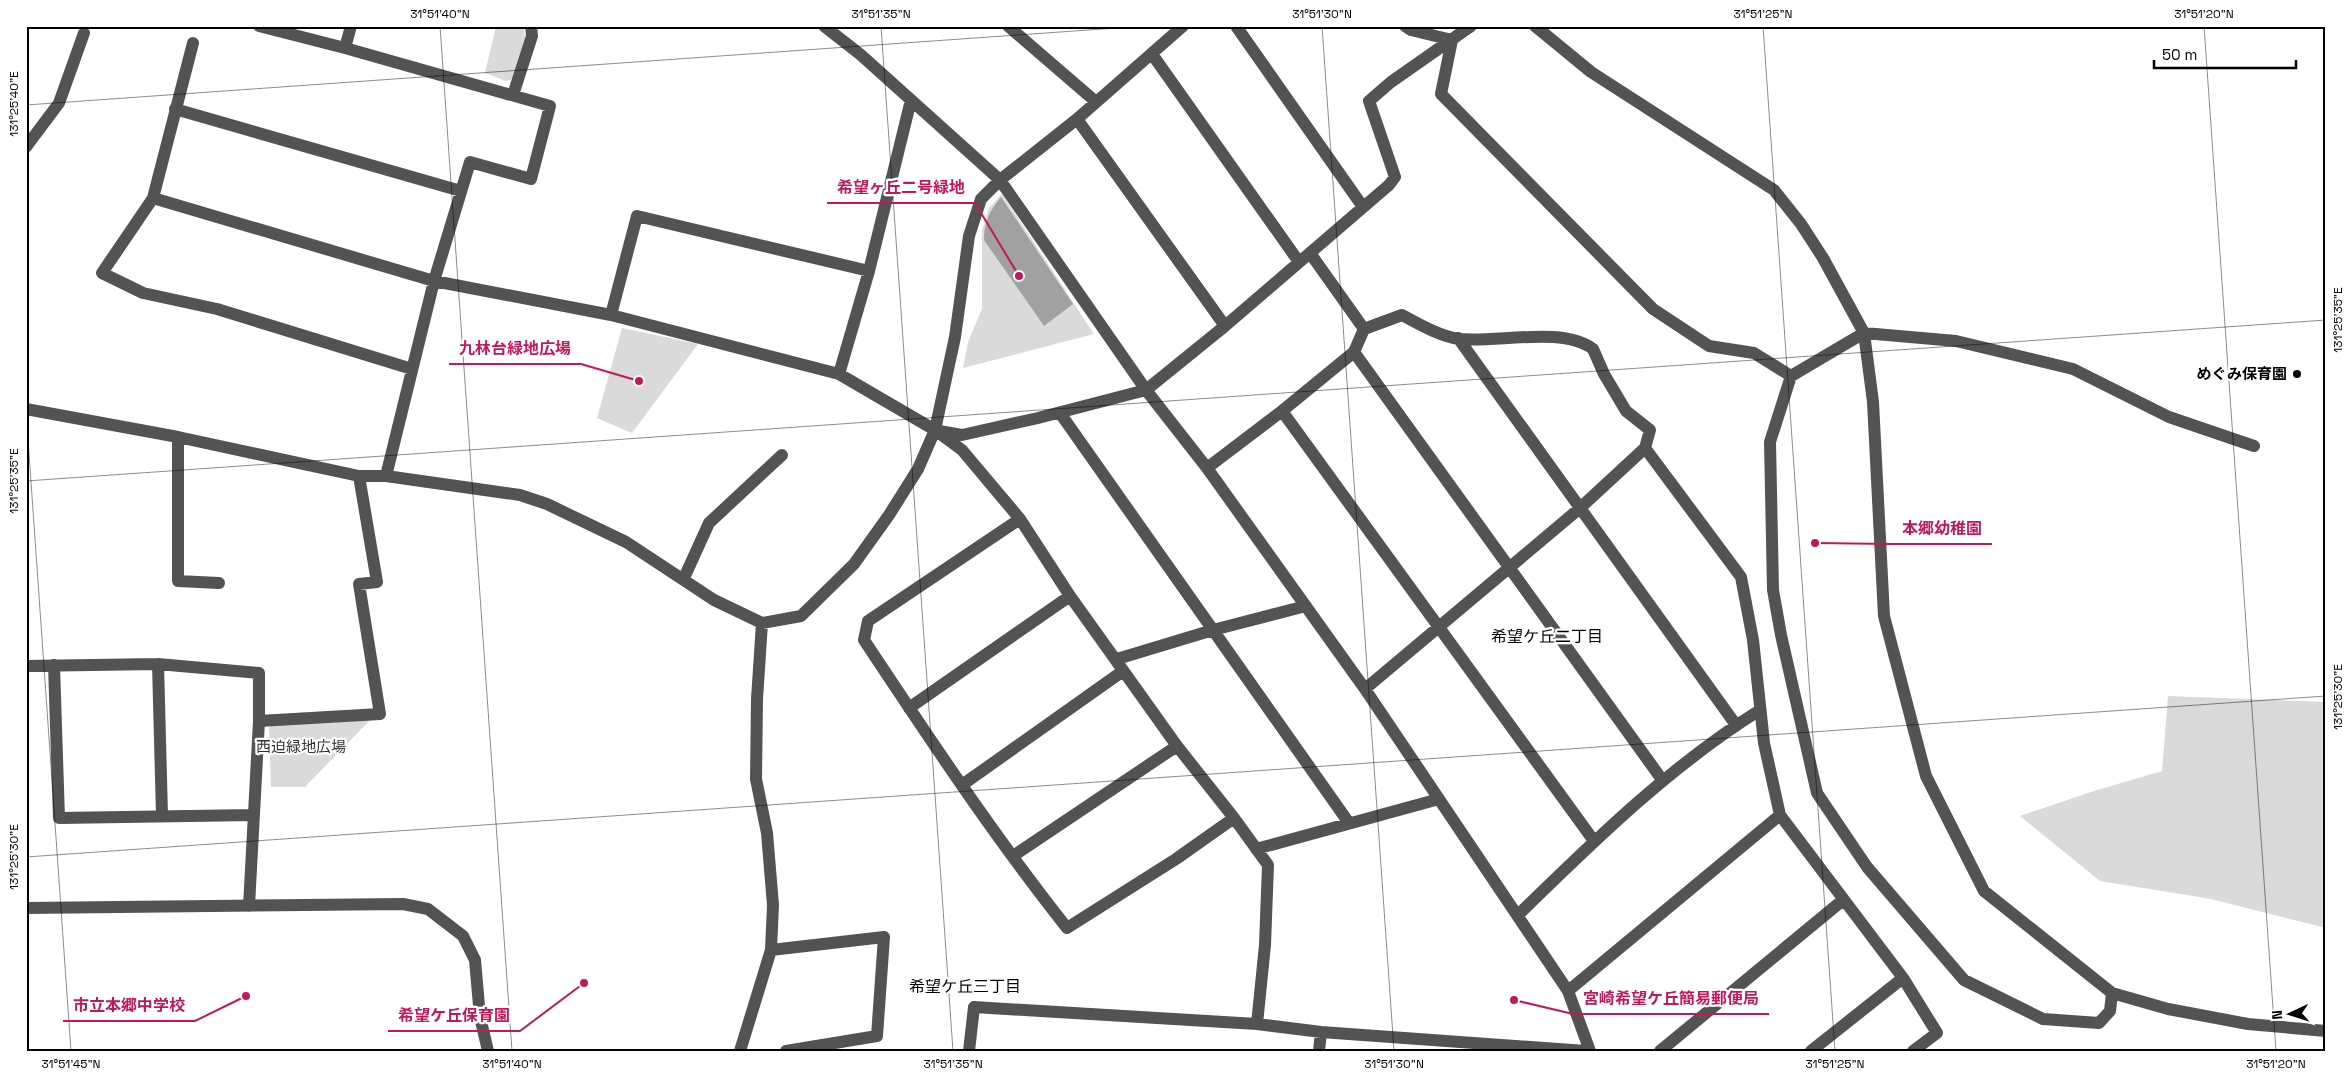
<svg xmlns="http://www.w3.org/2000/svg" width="2352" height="1077" viewBox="0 0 2352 1077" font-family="'Space Grotesk','Noto Sans JP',sans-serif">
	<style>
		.green { fill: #dadada }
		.water { fill: #a1a1a1 }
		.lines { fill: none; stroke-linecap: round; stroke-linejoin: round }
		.minor { stroke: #535353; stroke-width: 12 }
		.ticks { fill: none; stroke: #000; stroke-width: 1; stroke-opacity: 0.45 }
		.poi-dot { fill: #000; stroke: #fff; stroke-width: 2 }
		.labels { text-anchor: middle; stroke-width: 4.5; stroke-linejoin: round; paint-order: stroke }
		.poi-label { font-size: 15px; font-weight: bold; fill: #000; stroke: #fff; text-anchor: end }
		.park-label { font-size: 15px; fill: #313131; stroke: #fff }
		.neighbourhood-label { font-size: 16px; fill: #000; stroke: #fff }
		.leader { fill: none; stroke: #c2185b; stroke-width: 2 }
		.callout-dot { fill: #c2185b; stroke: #fff; stroke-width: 2 }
		.callout-label { font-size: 16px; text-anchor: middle; font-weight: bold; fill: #c2185b; stroke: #fff; stroke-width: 4.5; stroke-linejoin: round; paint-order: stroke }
		.neatline { fill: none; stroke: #000; stroke-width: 2 }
		.ticks-label { font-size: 12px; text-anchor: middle; fill: #000 }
	</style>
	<rect width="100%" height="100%" fill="#fff"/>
	<path class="green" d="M496 26H518L524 29 525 38 513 79 506 81 485 73Z
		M1002 194 1094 334 963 368 968 342 982 309V230L989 208Z
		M622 328 698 344 632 433 597 418Z
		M2168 696 2326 702V928L2211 899 2100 881 2020 816 2094 791 2162 771Z
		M373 717 305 787H271L269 728 274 720Z"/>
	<path class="water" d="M1001 197 1073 304 1044 326 984 240C984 222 990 210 1001 197Z"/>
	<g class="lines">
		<path class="minor" d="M259 26 345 48 550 106 531 179 470 162 434 281 386 476
			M824 26 861 55 1000 180 1146 390 1207 468 1365 689 1568 991 1590 1051
			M1008 26 1095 101
			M1236 26 1363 207
			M1405 26 1411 30 1452 40
			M1535 26 1591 72 1774 190 1801 224 1823 258 1864 333 1873 402 1884 616 1926 776 1984 891 2112 993
			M1452 40 1441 94 1653 309 1709 346 1754 353 1791 376
			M193 43 153 198 102 273 143 293 217 309 412 369
			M345 48 351 26
			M1152 54 1299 262
			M513 95 532 36 531 26
			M175 109 461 191
			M1077 119 1225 326
			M26 147 59 103 84 33
			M153 198 434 281 611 315 839 374 935 430 962 450 1020 519 1070 596 1177 746 1234 818 1268 865 1265 945 1257 1024
			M1310 253 1364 329
			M611 315 637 216 869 271
			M1458 338 1736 725
			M1354 352 1663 781
			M839 374 869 271 911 100
			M26 409 178 437 359 476H386L520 495 547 504 626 542 714 600 762 623 801 616 854 564 889 515 918 469 935 430 955 337 969 236 981 199 1000 180 1077 119 1183 26
			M1282 411 1594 841
			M1060 413 1349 823
			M939 431 962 435 1038 418 1146 390 1225 326 1389 185 1395 177 1369 101 1391 82 1471 26
			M178 437V581L219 583
			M2254 446 2169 417 2073 369 1956 341 1864 333 1791 376 1770 442 1773 590 1781 635 1817 793 1867 867 1964 980 2043 1019 2099 1023 2110 1011 2112 993 2168 1009 2248 1024 2326 1031
			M1645 448 1741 577 1753 640 1764 743 1780 815 1903 978 1937 1033 1913 1051
			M1207 468 1282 411 1354 352 1364 329 1402 315C1419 324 1439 336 1459 339 1497 343 1562 326 1593 349L1604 374 1626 411 1650 430 1645 448 1579 509 1365 689
			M1020 519 868 621 864 640C929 738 994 836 1067 928L1176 859 1234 818
			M684 578 709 523 782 455
			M1117 659 1213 630 1306 606
			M158 664 162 815
			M54 665 59 818 254 815
			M26 666 158 664 259 673V721L249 906
			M909 708 1070 596
			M259 721 380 714 359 584 377 582 359 476
			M962 785 1123 671
			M1256 849 1439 799
			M1013 856 1177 746
			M26 908 403 904 428 909 463 936 475 960 480 1017 488 1051
			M1518 915C1593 842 1670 766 1760 710
			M771 950 884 937 877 1036 786 1051
			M1568 991 1780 815
			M740 1051 771 950 773 905 767 833 756 779 757 699 762 623
			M969 1051 974 1007 1257 1024 1321 1032 1586 1051
			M1319 1051 1321 1032
			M1660 1051 1843 900
			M1811 1051 1903 978"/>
	</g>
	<path class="ticks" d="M440 26 512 1051M881 26 953 1051M1322 26 1394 1051M1763 26 1835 1051M2204 26 2276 1051M26 105 1145 26M26 411 71 1051M26 481 2326 320M26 857 2326 696"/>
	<circle class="poi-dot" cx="2297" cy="374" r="5"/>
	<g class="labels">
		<g class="poi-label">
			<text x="2287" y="379">めぐみ保育園</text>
		</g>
		<g class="park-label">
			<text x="301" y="752">西迫緑地広場</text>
		</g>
		<g class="neighbourhood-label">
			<text x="1547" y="642">希望ケ丘二丁目</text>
			<text x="965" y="992">希望ケ丘三丁目</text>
		</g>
	</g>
	<path class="leader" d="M1019 276L975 203H827M639 381L581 364H449M1815 543L1892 544H1992M1514 1000L1573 1014H1769M246 996L195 1021H63M584 983L520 1031H388"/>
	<g class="callout-dot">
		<circle cx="1019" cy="276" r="5"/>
		<circle cx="639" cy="381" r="5"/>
		<circle cx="1815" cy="543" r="5"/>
		<circle cx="1514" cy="1000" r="5"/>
		<circle cx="246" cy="996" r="5"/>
		<circle cx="584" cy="983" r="5"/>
	</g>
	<g class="callout-label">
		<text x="901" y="193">希望ヶ丘二号緑地</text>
		<text x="515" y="354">九林台緑地広場</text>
		<text x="1942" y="534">本郷幼稚園</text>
		<text x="1671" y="1004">宮崎希望ケ丘簡易郵便局</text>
		<text x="129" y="1011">市立本郷中学校</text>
		<text x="454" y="1021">希望ケ丘保育園</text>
	</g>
	<rect width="2352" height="1077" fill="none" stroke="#ffffff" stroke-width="55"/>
	<g transform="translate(2290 1014) rotate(266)" stroke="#ffffff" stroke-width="4" paint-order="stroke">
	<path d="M0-4L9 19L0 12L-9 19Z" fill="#000000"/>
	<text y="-8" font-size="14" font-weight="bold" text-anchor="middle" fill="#000000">N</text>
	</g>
	<path d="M2154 60v8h142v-8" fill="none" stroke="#000000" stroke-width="2.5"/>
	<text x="2162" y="60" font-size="15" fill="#000000" stroke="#ffffff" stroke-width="4" paint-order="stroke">50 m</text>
	<rect x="28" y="28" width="2296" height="1022" class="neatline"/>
	<g class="ticks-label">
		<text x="440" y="18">31°51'40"N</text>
		<text x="881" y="18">31°51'35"N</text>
		<text x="1322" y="18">31°51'30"N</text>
		<text x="1763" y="18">31°51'25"N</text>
		<text x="2204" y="18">31°51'20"N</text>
		<text transform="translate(14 104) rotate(-90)" y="4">131°25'40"E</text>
		<text transform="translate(2338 320) rotate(-90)" y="4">131°25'35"E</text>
		<text transform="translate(14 481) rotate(-90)" y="4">131°25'35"E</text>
		<text transform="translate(2338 697) rotate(-90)" y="4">131°25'30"E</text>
		<text transform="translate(14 857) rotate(-90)" y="4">131°25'30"E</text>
		<text x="71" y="1068">31°51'45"N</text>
		<text x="512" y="1068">31°51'40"N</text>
		<text x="953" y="1068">31°51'35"N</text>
		<text x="1394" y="1068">31°51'30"N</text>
		<text x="1835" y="1068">31°51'25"N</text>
		<text x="2276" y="1068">31°51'20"N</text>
	</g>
</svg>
